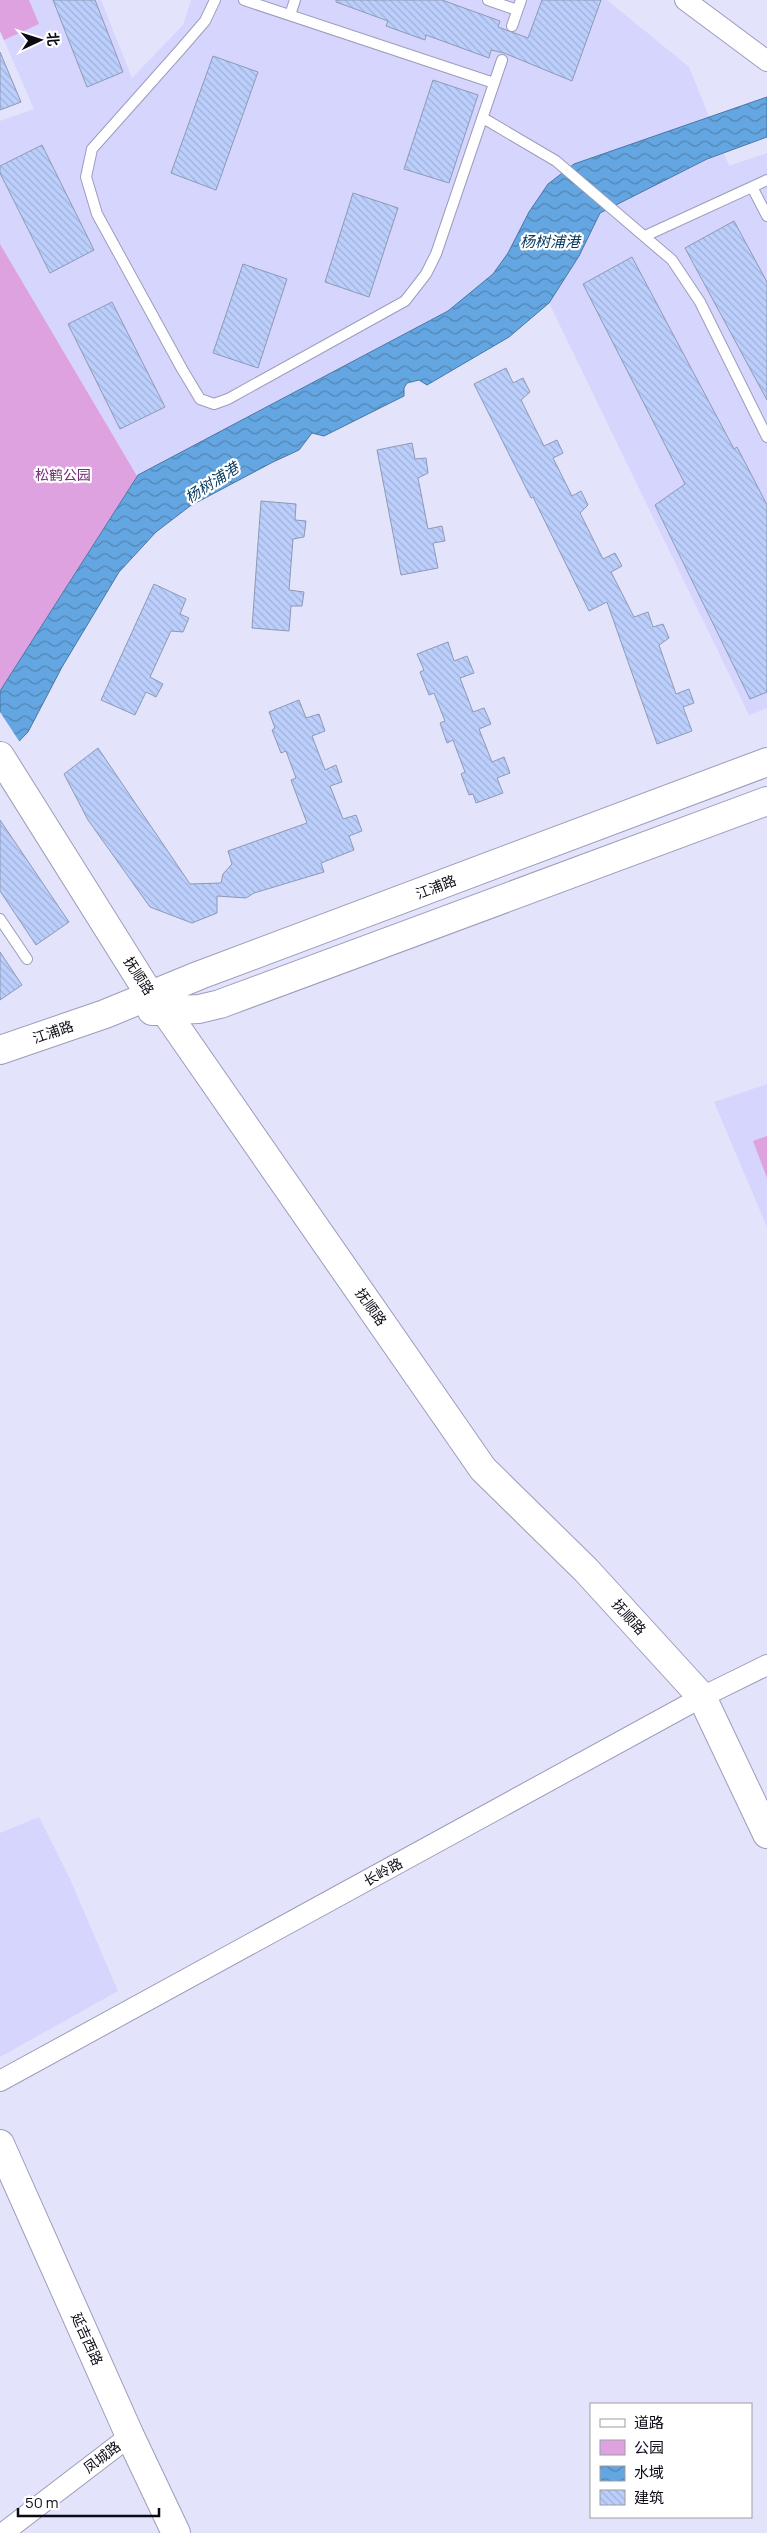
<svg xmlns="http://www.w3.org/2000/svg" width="767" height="2533" viewBox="0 0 767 2533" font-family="Manrope,'Noto Sans SC',sans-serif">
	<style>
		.built { fill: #d6d5fd }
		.park { fill: #dea2e0 }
		.water { fill: url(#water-waves); stroke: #4977a4 }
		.pier { fill: #e3e3fc }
		.building { fill: url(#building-back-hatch); stroke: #8d99b5 }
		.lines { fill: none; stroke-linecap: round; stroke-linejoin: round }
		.lane-casing { stroke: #9d9cbb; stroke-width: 12 }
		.street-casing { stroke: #9d9cbb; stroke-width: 22 }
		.secondary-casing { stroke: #9d9cbb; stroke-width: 30 }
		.lane { stroke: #fff; stroke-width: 10 }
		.street { stroke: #fff; stroke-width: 20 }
		.secondary { stroke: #fff; stroke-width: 28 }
		.labels { text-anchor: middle; stroke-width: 4.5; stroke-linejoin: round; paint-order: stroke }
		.park-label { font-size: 14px; fill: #732c77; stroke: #fff }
		.street-label { font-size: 14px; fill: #0b0a15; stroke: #fff }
		.water-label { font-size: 15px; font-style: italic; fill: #04385e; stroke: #fff }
	</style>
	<defs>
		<pattern id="water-waves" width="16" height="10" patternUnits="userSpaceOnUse" patternTransform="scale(1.25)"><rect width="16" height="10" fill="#64a6e1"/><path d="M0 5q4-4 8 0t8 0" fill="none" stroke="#5185b5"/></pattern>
		<pattern id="building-back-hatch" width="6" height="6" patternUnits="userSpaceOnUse" patternTransform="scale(1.25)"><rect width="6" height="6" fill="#bccffc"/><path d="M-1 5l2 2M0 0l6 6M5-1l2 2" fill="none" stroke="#a0b0d7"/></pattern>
	</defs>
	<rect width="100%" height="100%" fill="#e3e3fc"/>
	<path class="built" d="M0 0H101L132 78 183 25 191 0H607L689 67 729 166 767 153V708L749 715 549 303 493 274 448 311 137 476 0 244V121L34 109 0 31Z
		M767 1084V1227L714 1102Z
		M39 1817 70 1879 118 1991 0 2057V1833Z"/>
	<path class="park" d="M0 0H29L39 24 4 40 0 31Z
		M0 244 137 476 0 691Z
		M767 1136V1178L753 1141Z"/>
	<path class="water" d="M767 97V137L707 159 600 213 579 256 549 303 509 337 427 385 419 380 407 383 404 388V396L324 436 312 433 299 450 273 462 190 506 156 532 119 572 62 667 28 732 0 761V691L138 475 448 311 493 274 508 253 529 212 548 184 574 164Z"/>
	<path class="pier" d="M0 712 21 744 0 764Z"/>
	<path class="building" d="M53 0H95L123 72 87 87Z
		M336 0H442L500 21 498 27 528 38 542 0H601L572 81 504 53 491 50 489 58 426 35 425 40 386 26 388 21 336 2Z
		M0 52 21 102 0 110Z
		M213 56 258 72 216 190 171 173Z
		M433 80 478 95 449 183 404 169Z
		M42 145 94 250 50 273 0 173V166Z
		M353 193 398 208 369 297 325 282Z
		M734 221 767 282V400L685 248Z
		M632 257 734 449 737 447 767 505V692L750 699 655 505 685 484 583 284Z
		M243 264 287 279 258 368 213 353Z
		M112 302 165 407 120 429 68 324Z
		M506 368 513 383 523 378 530 392 521 400 544 446 557 440 563 453 553 458 572 496 581 491 588 505 580 513 603 559 615 553 622 566 611 572 634 617 648 612 653 627 663 624 669 638 659 645 676 694 689 689 694 703 683 707 692 731 657 744 607 602 589 611 533 497 531 498 474 384Z
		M412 443 415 459 426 458 428 473 418 478 428 529 442 526 445 541 433 543 438 568 401 575 377 450Z
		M261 501 296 504 295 520 306 521 304 537 293 539 289 590 304 592 302 606H291L289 631 252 628Z
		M154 584 186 599 180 614 189 618 183 632 171 631 150 677 163 684 156 697 146 692 135 715 101 700Z
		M448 642 454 661 467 656 474 673 460 678 473 712 484 708 491 724 479 729 492 762 504 757 510 773 497 778 503 793 476 803 473 794 469 795 461 774 465 772 453 740 447 743 440 723 445 721 434 693 429 695 420 672 424 670 417 654Z
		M299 700 306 718 319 714 325 731 312 736 325 770 336 765 342 782 330 786 343 819 356 815 362 831 349 836 354 850 321 863 324 872 254 893 246 898 217 896V913L192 923 150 907 88 820 64 774 98 748 190 884 221 883 223 874 232 864 228 851 307 823 291 780 296 778 286 751 281 753 272 730 275 728 269 712Z
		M0 820 69 922 36 945 0 891Z
		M0 952 22 985 0 1000Z"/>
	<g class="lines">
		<g class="lane-casing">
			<path id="lane" d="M215 0 205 21 180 50 92 149 86 177 97 214 182 369 200 399 214 404 228 399 405 301 426 274 436 254 502 60
				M244 0 494 83
				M488 0 517 10
				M290 15 295 0
				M512 26 521 0
				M483 118 556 161 672 260 700 302 767 437
				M752 187 767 216
				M645 236 767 180
				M0 919 27 959"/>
		</g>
		<g class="street-casing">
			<path id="street" d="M685 0 767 61
				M0 2081 702 1697 767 1665
				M3 2533 130 2436"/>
		</g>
		<g class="secondary-casing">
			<path id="secondary" d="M0 756 150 995 165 1011 483 1469 586 1570 702 1697 767 1834
				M152 1011 199 1009 220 1004 767 801
				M0 1050 105 1014 200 975 767 762
				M0 2144 130 2436 176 2533"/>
		</g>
		<use href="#lane" class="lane"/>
		<use href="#street" class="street"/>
		<use href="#secondary" class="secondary"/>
	</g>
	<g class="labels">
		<g class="park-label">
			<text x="63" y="480">松鹤公园</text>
		</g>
		<g class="street-label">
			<text transform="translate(436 887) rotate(-21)" y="5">江浦路</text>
			<text transform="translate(139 976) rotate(57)" y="5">抚顺路</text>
			<text transform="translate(53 1032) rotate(-19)" y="5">江浦路</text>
			<text transform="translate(371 1307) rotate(55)" y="5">抚顺路</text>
			<text transform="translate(629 1617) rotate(48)" y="5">抚顺路</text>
			<text transform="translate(383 1872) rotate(-29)" y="5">长岭路</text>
			<text transform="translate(87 2339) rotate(66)" y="5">延吉西路</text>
			<text transform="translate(102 2457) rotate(-37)" y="5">凤城路</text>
		</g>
		<g class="water-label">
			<text x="550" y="247">杨树浦港</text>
			<text transform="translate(212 483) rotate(-33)" y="5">杨树浦港</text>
		</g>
	</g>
	<rect x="590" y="2403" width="162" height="115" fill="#ffffff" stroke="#9d9da1"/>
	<rect x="600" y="2419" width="25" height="8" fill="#ffffff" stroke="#9d9da1"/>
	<text x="634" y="2428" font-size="15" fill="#0b0a15">道路</text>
	<rect x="600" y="2440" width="25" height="15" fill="#dea2e0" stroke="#9d9da1"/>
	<text x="634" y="2453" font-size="15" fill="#0b0a15">公园</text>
	<rect x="600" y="2466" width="25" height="15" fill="url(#water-waves)" stroke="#9d9da1"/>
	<text x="634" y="2478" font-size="15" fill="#0b0a15">水域</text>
	<rect x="600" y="2490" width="25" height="15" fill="url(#building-back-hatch)" stroke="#9d9da1"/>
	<text x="634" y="2503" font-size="15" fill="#0b0a15">建筑</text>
	<g transform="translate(40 40) rotate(86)" stroke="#ffffff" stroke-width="4" paint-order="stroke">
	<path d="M0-4L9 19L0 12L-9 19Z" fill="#0b0a15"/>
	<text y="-8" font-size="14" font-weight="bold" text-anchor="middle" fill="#0b0a15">北</text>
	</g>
	<path d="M18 2508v8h141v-8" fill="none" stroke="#0b0a15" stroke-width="2.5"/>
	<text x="25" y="2508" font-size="15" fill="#0b0a15" stroke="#ffffff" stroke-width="4" paint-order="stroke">50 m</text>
</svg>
